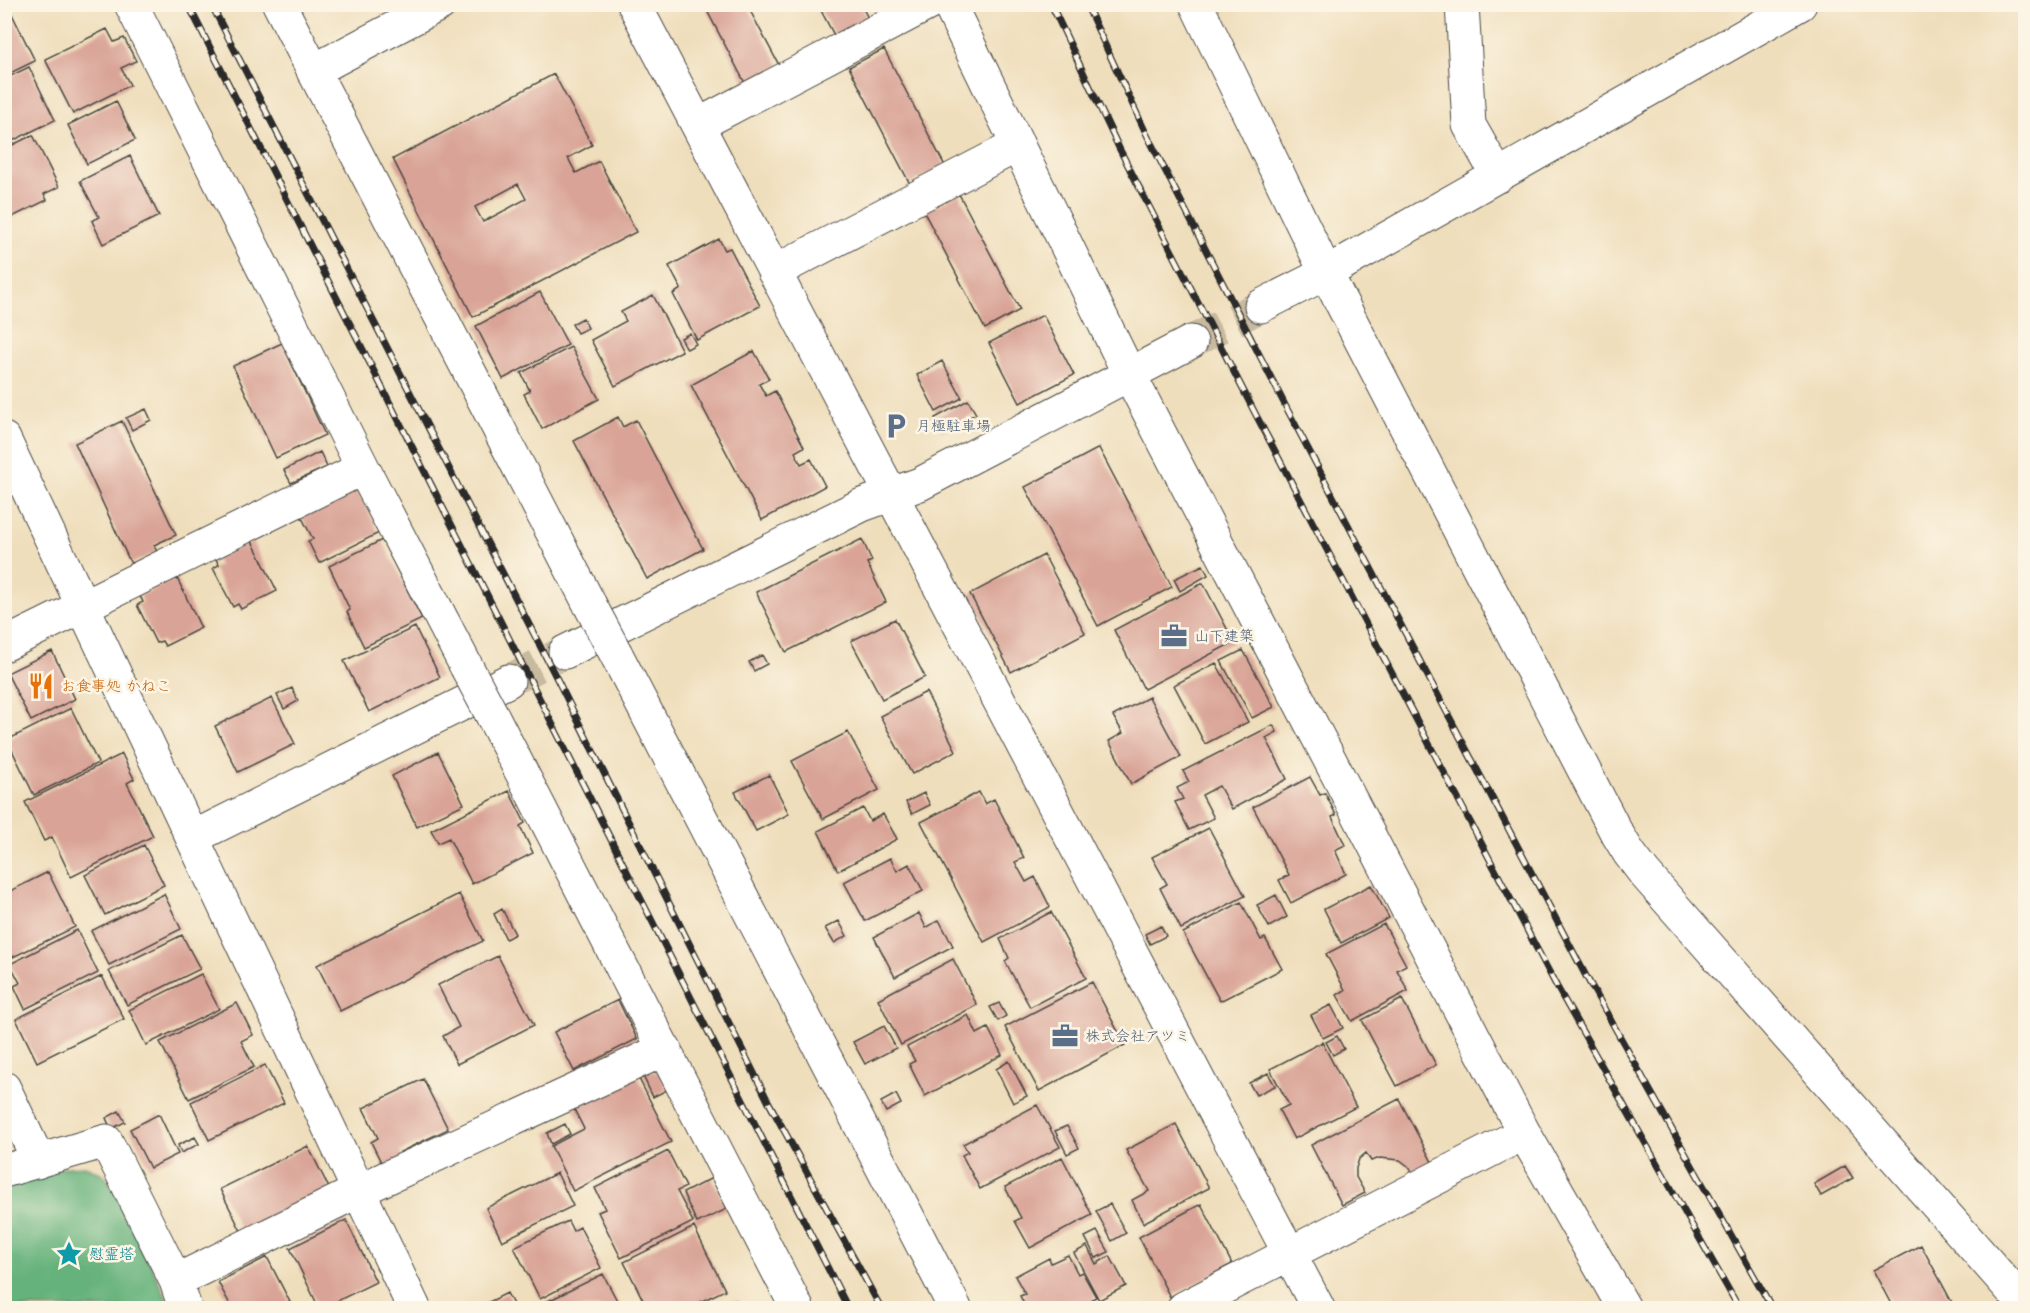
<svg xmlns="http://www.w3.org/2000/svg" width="2030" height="1313" viewBox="0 0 2030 1313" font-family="'Shantell Sans','Klee One',sans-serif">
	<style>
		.forest { fill: #66b27c; stroke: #486e54; stroke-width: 1.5 }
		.building { fill: #d9a497; fill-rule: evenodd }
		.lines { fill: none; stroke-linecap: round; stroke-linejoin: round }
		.minor-tunnel { stroke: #c8ba9f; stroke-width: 33; stroke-dasharray: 33 16; stroke-linecap: butt }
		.minor-casing { stroke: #484641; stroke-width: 35 }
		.minor { stroke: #fff; stroke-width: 33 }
		.rail-casing { stroke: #2b2b2b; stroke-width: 7 }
		.rail { stroke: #fcf5e5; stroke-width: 4.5; stroke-dasharray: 14; stroke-linecap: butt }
		.minor-bridge-casing { stroke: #484641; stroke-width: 35; stroke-linecap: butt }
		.minor-bridge { stroke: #fff; stroke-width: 33 }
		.labels { text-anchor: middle; stroke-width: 5; stroke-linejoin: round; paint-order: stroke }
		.service-label { font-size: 15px; fill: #4e5e75; stroke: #fcf5e5; text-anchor: start }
		.food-label { font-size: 15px; fill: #c56008; stroke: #fcf5e5; text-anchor: start }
		.culture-label { font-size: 15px; fill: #0d838f; stroke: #fcf5e5; text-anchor: start }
	</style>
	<rect width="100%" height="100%" fill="#fcf5e5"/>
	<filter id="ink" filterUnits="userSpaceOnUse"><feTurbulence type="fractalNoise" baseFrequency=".0167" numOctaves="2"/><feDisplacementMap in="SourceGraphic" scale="12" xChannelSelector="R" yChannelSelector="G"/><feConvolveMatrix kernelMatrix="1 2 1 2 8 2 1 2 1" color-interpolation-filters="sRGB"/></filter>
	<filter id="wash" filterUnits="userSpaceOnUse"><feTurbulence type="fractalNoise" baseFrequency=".008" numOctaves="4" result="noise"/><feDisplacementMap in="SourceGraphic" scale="24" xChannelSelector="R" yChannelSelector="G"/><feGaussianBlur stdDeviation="1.35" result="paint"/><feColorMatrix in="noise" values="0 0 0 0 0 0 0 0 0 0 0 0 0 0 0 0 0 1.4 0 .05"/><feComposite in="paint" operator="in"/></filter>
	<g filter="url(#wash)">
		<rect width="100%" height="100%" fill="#efdebc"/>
		<path class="forest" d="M85 1166 103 1174 115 1189 171 1308H5V1185L66 1167Z"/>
		<g id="blocks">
			<path class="building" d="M4 4H7L35 61 4 76Z
				M704 5H747L780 67 746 85Z
				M818 5H861L869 20 835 37Z
				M107 29 114 42 124 38 136 61 121 68 130 85 73 114 45 59Z
				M884 49 945 166 910 184 849 67Z
				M29 67 55 120 4 145V79Z
				M554 74 592 145 568 158 576 173 599 161 636 232 473 317 393 159ZM518 184 526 199 483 222 475 207Z
				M116 101 135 140 87 164 68 125Z
				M33 135 59 187 44 194 47 200 4 221V149Z
				M130 156 159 216 103 244 92 221 99 217 80 181Z
				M959 194 1020 310 985 329 924 212Z
				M719 239 725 250 730 248 760 306 697 340 673 294 681 289 669 266Z
				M540 292 568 345 503 379 476 326Z
				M653 295 682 351 615 386 591 340 626 321 621 312Z
				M1043 315 1074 375 1020 403 989 343Z
				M583 318 588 328 577 333 572 324Z
				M690 333 696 344 687 349 681 338Z
				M282 343 325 435 276 458 233 366Z
				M571 347 599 399 542 429 524 394 530 391 521 373Z
				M754 351 769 379 759 384 766 396 775 391 804 447 795 452 801 464 811 459 825 486 762 520 691 385Z
				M942 361 962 398 936 412 917 375Z
				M968 400 976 414 942 431 935 418Z
				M146 409 151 420 132 430 126 418Z
				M618 417 623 427 636 420 703 549 647 579 574 441Z
				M122 421 176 535 154 545 157 552 131 564 75 443Z
				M1099 448 1172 587 1098 626 1025 487Z
				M320 452 327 467 291 483 284 470Z
				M356 487 379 533 319 563 308 541 313 539 300 514Z
				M862 539 872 561 867 563 886 602 786 652 756 592Z
				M382 540 422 619 364 647 347 612 350 610 329 566Z
				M252 541 277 591 241 609 238 604 233 607 213 568 219 565 216 559Z
				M1044 555 1085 633 1011 672 970 594Z
				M1203 565 1208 575 1180 591 1174 579Z
				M177 578 201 628 165 646 162 641 156 643 137 605 143 602 140 596Z
				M1203 583 1234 642 1144 689 1114 630Z
				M895 619 925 677 882 699 851 641Z
				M415 627 440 677 369 712 344 661Z
				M1243 650 1274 707 1252 718 1221 661Z
				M52 651 75 699 31 721 7 673Z
				M762 655 767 664 754 671 749 662Z
				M1216 663 1248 722 1205 744 1174 685Z
				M292 688 298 701 284 709 277 695Z
				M926 692 956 751 912 774 880 716Z
				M1149 697 1181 757 1131 784 1109 741 1123 733 1113 716Z
				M272 698 295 744 238 772 215 726Z
				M71 708 98 763 34 795 7 740Z
				M1273 725 1277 732 1266 738 1287 779 1232 809 1219 786 1202 795 1214 818 1189 830 1175 802 1183 799 1177 788 1189 782 1183 771Z
				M848 732 879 790 823 819 792 761Z
				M438 752 464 804 417 827 392 776Z
				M122 754 134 779 127 783 153 836 71 877 52 837 44 841 25 802Z
				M769 775 789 814 756 831 735 792Z
				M1310 777 1320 795 1325 793 1336 815 1332 817 1345 845 1335 850 1346 874 1291 903 1279 880 1289 875 1253 807Z
				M509 791 525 823 520 826 533 853 472 884 449 838 438 843 431 830Z
				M979 792 985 804 994 799 1024 858 1015 862 1026 882 1035 877 1050 907 984 942 921 822Z
				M924 793 930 805 912 814 906 802Z
				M863 808 870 821 883 814 897 839 838 871 818 831Z
				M1209 828 1245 896 1181 929 1160 888 1167 884 1152 857Z
				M144 845 164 885 105 915 85 875Z
				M890 858 897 871 909 864 923 891 865 921 844 882Z
				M48 872 75 927 13 957 4 941V894Z
				M1371 885 1389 918 1341 943 1324 909Z
				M164 894 181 929 109 965 91 931Z
				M459 894 483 941 340 1011 317 965Z
				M1276 895 1287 917 1269 927 1257 905Z
				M1241 902 1261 940 1265 938 1282 969 1220 1001 1183 933Z
				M502 909 515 934 506 939 494 914Z
				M1051 912 1086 978 1030 1007 1005 961 1009 958 1000 939Z
				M919 913 926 928 939 920 953 946 895 977 874 937Z
				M839 921 847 936 834 943 825 928Z
				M1384 924 1406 965 1397 970 1408 991 1352 1021 1337 995 1345 990 1326 954Z
				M1161 926 1166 936 1150 944 1145 934Z
				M77 930 98 973 25 1009 14 986 20 983 10 964Z
				M182 935 200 969 127 1005 109 971Z
				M498 956 534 1025 457 1064 443 1036 459 1027 438 985Z
				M953 959 977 1005 901 1045 878 999Z
				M201 974 219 1009 146 1045 129 1010Z
				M102 976 124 1019 37 1062 16 1019Z
				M1092 982 1125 1045 1039 1091 1005 1027Z
				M1402 999 1436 1065 1397 1086 1362 1020Z
				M618 1000 637 1039 574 1071 554 1032Z
				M237 1003 253 1035 241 1041 254 1067 189 1099 160 1042Z
				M999 1003 1006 1016 998 1021 990 1007Z
				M1331 1005 1343 1028 1323 1038 1311 1015Z
				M968 1015 977 1034 988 1028 1002 1055 925 1096 909 1064 915 1061 907 1047Z
				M884 1026 896 1048 865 1064 853 1042Z
				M1337 1036 1344 1049 1333 1055 1326 1042Z
				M1322 1042 1356 1107 1294 1139 1279 1110 1289 1105 1270 1069Z
				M1009 1061 1027 1096 1013 1103 996 1069Z
				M265 1065 284 1103 209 1140 191 1102Z
				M649 1071 659 1072 667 1090 653 1097 642 1074Z
				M636 1073 671 1142 573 1191 551 1146 584 1129 572 1105Z
				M1268 1073 1275 1086 1256 1095 1249 1083Z
				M423 1079 448 1129 400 1152 403 1159 384 1168 371 1142 378 1138 363 1108Z
				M896 1094 901 1104 886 1112 881 1102Z
				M1399 1099 1433 1164 1414 1174 1408 1166 1400 1160 1380 1158 1371 1161 1366 1153 1359 1159 1356 1168V1177L1365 1193 1342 1205 1311 1145Z
				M1037 1105 1060 1147 980 1189 962 1155 968 1152 963 1144Z
				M119 1111 125 1122 111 1129 106 1118Z
				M159 1114 178 1154 150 1168 130 1129Z
				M565 1124 570 1134 551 1144 547 1133Z
				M1176 1124 1209 1188 1143 1223 1132 1200 1149 1191 1126 1150Z
				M1067 1126 1079 1148 1067 1154 1055 1131Z
				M195 1137 199 1144 181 1153 178 1145Z
				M308 1146 331 1192 243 1235 220 1189Z
				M668 1151 686 1187 677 1191 693 1222 621 1258 598 1212 605 1209 595 1188Z
				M1062 1157 1092 1215 1030 1248 1015 1221 1021 1218 1005 1187Z
				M1845 1166 1853 1178 1821 1196 1814 1184Z
				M557 1173 573 1206 502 1241 486 1208Z
				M712 1178 727 1209 697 1223 683 1193Z
				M1110 1204 1126 1233 1112 1241 1096 1211Z
				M1201 1204 1232 1264 1170 1297 1139 1237Z
				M346 1220 376 1282 323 1308H319L290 1248Z
				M568 1221 573 1231 580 1227 601 1268 540 1299 514 1247Z
				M694 1227 725 1290 688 1308H647L624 1262Z
				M1097 1231 1109 1252 1096 1258 1085 1237Z
				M1921 1245 1955 1308H1887L1892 1306 1873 1270Z
				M1087 1246 1096 1264 1110 1256 1126 1286 1099 1300 1074 1253Z
				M1068 1255 1078 1274 1082 1272 1096 1297 1092 1299 1097 1308H1026L1020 1296 1025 1294 1015 1276 1049 1258 1051 1263Z
				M267 1257 293 1308H232L218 1282Z
				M603 1274 621 1308H534Z
				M507 1293 515 1308H490L487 1303Z
				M736 1300 740 1308H719Z"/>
		</g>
	</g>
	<g filter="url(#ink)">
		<use href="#blocks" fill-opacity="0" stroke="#484641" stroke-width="1.5"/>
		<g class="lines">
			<path class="minor-tunnel" d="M1191 342 1261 306
				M508 681 565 652"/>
			<g class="minor-casing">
				<path id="minor" d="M131 4 363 468 466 666
					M279 4 590 605
					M634 4 1318 1308
					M949 4 1129 374 1524 1133 1624 1308
					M1196 4 1326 273 1615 830 1629 853 1645 874 2026 1306
					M1462 4 1469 125 1498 176
					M313 71 440 4
					M698 125 928 4
					M774 272 1018 145
					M1261 306 1326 273 1800 4
					M4 439 414 1308
					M4 645 363 468
					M565 652 862 505 920 484 1191 342
					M616 654 955 1308
					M492 715 797 1308
					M192 838 508 681
					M4 1088 33 1149 37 1162
					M4 1171 106 1141 176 1281 185 1308
					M176 1281 358 1191 665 1049
					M1184 1308 1524 1133"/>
			</g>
			<use href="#minor" class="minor"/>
			<g class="rail-casing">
				<path id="rail" d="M188 4 848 1308
					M211 4 557 679 768 1101 881 1308
					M1051 4 1119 148 1256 415 1557 987 1739 1308
					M1086 4 1145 131 1286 407 1587 978 1772 1308"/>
			</g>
			<use href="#rail" class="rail"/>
			<g class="minor-bridge-casing">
				<path id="minor-bridge" d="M590 605 616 654
					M466 666 492 715"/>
			</g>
			<use href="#minor-bridge" class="minor-bridge"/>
		</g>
	</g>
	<defs>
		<g id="parking-bare" transform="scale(2.07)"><path d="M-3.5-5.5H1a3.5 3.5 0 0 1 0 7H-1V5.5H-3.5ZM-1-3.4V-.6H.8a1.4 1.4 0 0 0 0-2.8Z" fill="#5c6f8a" stroke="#fcf5e5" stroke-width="2.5" paint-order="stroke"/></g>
		<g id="office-bare" transform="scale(2.07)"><path d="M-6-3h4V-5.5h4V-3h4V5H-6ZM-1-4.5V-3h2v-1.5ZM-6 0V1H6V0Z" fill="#5c6f8a" stroke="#fcf5e5" stroke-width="2.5" paint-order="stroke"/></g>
		<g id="restaurant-bare" transform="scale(2.07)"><path d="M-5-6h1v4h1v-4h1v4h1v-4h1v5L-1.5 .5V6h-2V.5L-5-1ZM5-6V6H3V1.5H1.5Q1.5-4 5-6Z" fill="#e8710a" stroke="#fcf5e5" stroke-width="2.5" paint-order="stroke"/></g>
		<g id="sight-bare" transform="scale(2.07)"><path d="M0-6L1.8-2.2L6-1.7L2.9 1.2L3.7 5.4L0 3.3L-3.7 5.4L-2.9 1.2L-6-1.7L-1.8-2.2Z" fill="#0f9aa8" stroke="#fcf5e5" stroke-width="2.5" paint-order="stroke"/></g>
	</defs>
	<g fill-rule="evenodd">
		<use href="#parking-bare" x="896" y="426"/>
		<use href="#office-bare" x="1174" y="636"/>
		<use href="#restaurant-bare" x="41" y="686"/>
		<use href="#office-bare" x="1065" y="1036"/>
		<use href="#sight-bare" x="69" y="1254"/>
	</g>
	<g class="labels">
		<g class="service-label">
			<text x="916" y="431">月極駐車場</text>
			<text x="1194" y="641">山下建築</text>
			<text x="1085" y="1041">株式会社アツミ</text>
		</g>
		<g class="food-label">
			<text x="61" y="691">お食事処 かねこ</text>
		</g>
		<g class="culture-label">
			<text x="89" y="1259">慰霊塔</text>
		</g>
	</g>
	<rect width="2030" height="1313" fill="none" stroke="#fcf5e5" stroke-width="24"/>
</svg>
